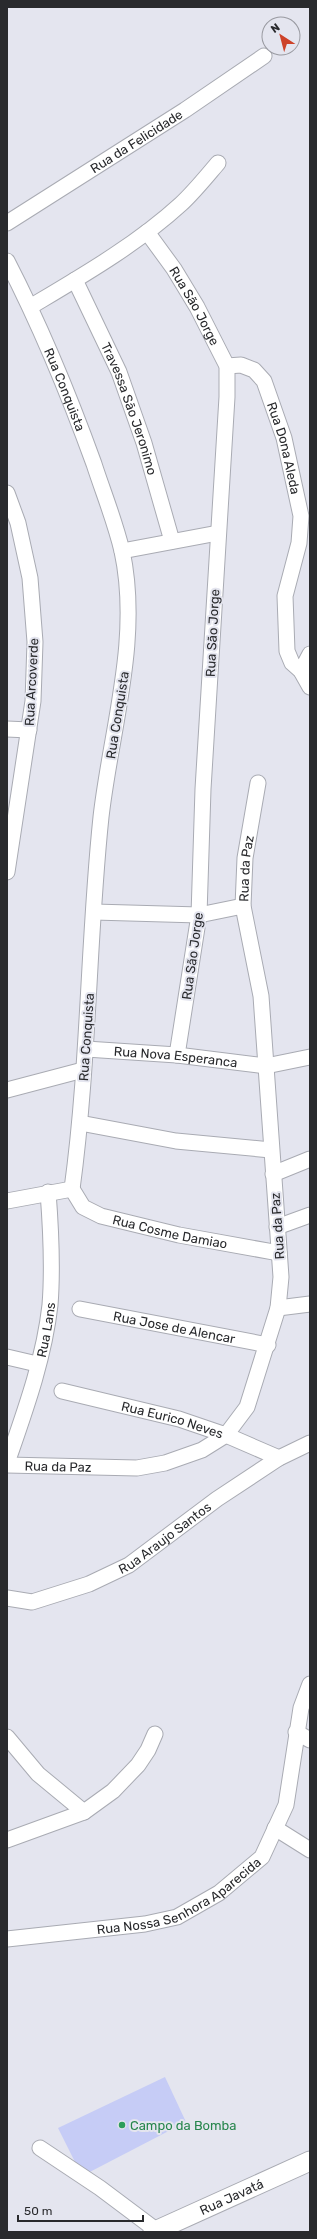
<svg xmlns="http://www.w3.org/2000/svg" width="317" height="2239" viewBox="0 0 317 2239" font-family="Rubik,sans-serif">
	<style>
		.green { fill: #c6ccf6 }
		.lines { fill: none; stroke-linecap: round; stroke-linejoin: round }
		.minor-casing { stroke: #a9abb3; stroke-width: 17 }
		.tertiary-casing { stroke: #a9abb3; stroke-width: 21 }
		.minor { stroke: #fff; stroke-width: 15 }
		.tertiary { stroke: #fff; stroke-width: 19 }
		.leisure-dot { fill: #2e9e5b; stroke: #e4e5ef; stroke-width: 1.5 }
		.labels { text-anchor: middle; stroke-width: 4; stroke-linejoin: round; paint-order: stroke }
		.street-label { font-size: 13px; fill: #292a2d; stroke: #e4e5ef }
		.leisure-label { font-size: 13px; fill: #27864d; stroke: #e4e5ef; text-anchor: start }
	</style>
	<rect width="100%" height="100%" fill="#e4e5ef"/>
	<path class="green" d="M165 2077 186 2122 82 2176 58 2128Z"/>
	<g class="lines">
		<g class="minor-casing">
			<g id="minor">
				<path id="s1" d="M7 223 185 110 264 56"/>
				<path id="s2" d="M147 232 174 269 197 307 227 366V397L203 789 199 915 177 1055"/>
				<path id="s3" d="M7 261C41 327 69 395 94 464 103 492 115 521 122 551 141 639 111 729 101 817 88 940 89 1065 72 1189"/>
				<path id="s4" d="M75 280 119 372 144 443 172 541"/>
				<path d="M30 307C82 276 136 245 181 204 194 192 206 177 218 163"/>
				<path id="s5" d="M227 366 241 365 254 370 264 381 284 438 301 516 299 543 285 596 287 651 292 663 301 671 310 687"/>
				<path d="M7 493 18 523 30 578 35 642 33 701 7 872"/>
				<path d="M122 551 218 533"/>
				<path d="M301 671 310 654"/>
				<path d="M7 729 29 730"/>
				<path d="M94 912 199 915 243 906"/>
				<path id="s6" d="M86 1049 177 1055 266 1066 310 1057"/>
				<path d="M7 1090 83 1070"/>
				<path d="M80 1123 176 1141 271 1150"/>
				<path d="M273 1174 310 1159"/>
				<path id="s7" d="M72 1189 83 1207 101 1216 179 1235 279 1253"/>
				<path d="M7 1201 72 1189"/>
				<path d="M277 1227 310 1215"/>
				<path d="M278 1308 310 1304"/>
				<path id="s8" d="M80 1309 268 1345"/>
				<path d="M7 1357 37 1364"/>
				<path id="s9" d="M62 1391 179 1419 226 1435 279 1458"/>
				<path id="s10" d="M7 1463C25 1411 44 1359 50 1305 53 1267 51 1230 48 1192"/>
				<path id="s11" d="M7 1465 137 1468 165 1463 202 1450 226 1435 247 1407 278 1308 281 1277 261 996 243 906 245 858 258 783"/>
				<path id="s12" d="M7 1598 32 1602 89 1584 129 1565 217 1499 279 1458 310 1443"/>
				<path d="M296 1732 310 1740"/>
				<path d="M7 1737 38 1774 84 1812"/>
				<path d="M275 1828 310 1850"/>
				<path d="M7 1840 84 1812 113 1791 138 1765 148 1750 155 1734"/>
				<path id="s13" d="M7 1939 145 1924 177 1917 219 1893 262 1857 286 1805 301 1708 310 1684"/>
				<path d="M40 2148 100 2188 156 2230"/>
			</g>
		</g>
		<g class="tertiary-casing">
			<g id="tertiary">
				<path id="s14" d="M153 2232 310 2161"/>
			</g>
		</g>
		<use href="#minor" class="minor"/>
		<use href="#tertiary" class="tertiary"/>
	</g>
	<circle class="leisure-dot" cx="122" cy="2125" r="4"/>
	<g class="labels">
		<g class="street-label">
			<text dy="5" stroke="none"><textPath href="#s1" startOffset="153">Rua da Felicidade</textPath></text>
			<text dy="5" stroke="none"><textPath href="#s2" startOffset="88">Rua São Jorge</textPath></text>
			<text dy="5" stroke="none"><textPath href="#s3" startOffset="141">Rua Conquista</textPath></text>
			<text dy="5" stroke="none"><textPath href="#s4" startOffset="140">Travessa Sāo Jeronimo</textPath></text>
			<text dy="5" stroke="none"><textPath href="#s5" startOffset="113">Rua Dona Aleda</textPath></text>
			<text transform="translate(212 633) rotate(-87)" y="5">Rua São Jorge</text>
			<text transform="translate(31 682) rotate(-87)" y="5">Rua Arcoverde</text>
			<text transform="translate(117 715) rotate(-81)" y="5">Rua Conquista</text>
			<text dy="5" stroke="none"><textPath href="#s11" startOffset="807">Rua da Paz</textPath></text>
			<text transform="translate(192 956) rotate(-82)" y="5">Rua São Jorge</text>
			<text transform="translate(86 1037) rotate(-86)" y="5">Rua Conquista</text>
			<text dy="5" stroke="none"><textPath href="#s6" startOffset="90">Rua Nova Esperanca</textPath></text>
			<text transform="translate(277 1226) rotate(-94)" y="5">Rua da Paz</text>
			<text dy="5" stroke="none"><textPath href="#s7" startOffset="112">Rua Cosme Damiao</textPath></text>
			<text dy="5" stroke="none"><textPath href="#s8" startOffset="96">Rua Jose de Alencar</textPath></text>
			<text dy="5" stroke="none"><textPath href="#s10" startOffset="139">Rua Lans</textPath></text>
			<text dy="5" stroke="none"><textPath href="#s9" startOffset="114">Rua Eurico Neves</textPath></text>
			<text dy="5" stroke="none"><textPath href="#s11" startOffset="51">Rua da Paz</textPath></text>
			<text dy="5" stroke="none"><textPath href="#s12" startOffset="174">Rua Araujo Santos</textPath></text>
			<text dy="5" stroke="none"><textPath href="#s13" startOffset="181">Rua Nossa Senhora Aparecida</textPath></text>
			<text dy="5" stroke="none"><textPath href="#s14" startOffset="86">Rua Javatá</textPath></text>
		</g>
		<g class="leisure-label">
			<text x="130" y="2130">Campo da Bomba</text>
		</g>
	</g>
	<rect width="317" height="2239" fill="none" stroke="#292a2d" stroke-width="16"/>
	<g transform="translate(281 36) rotate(324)"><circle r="19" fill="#e4e5ef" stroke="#999aa1"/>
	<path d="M0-3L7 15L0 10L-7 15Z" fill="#cd4229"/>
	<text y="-6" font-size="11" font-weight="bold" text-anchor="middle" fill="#292a2d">N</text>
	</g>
	<path d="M18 2215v6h125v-6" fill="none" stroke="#292a2d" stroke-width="2"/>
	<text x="24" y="2215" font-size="12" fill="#292a2d" stroke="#e4e5ef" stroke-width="3" paint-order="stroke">50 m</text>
</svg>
